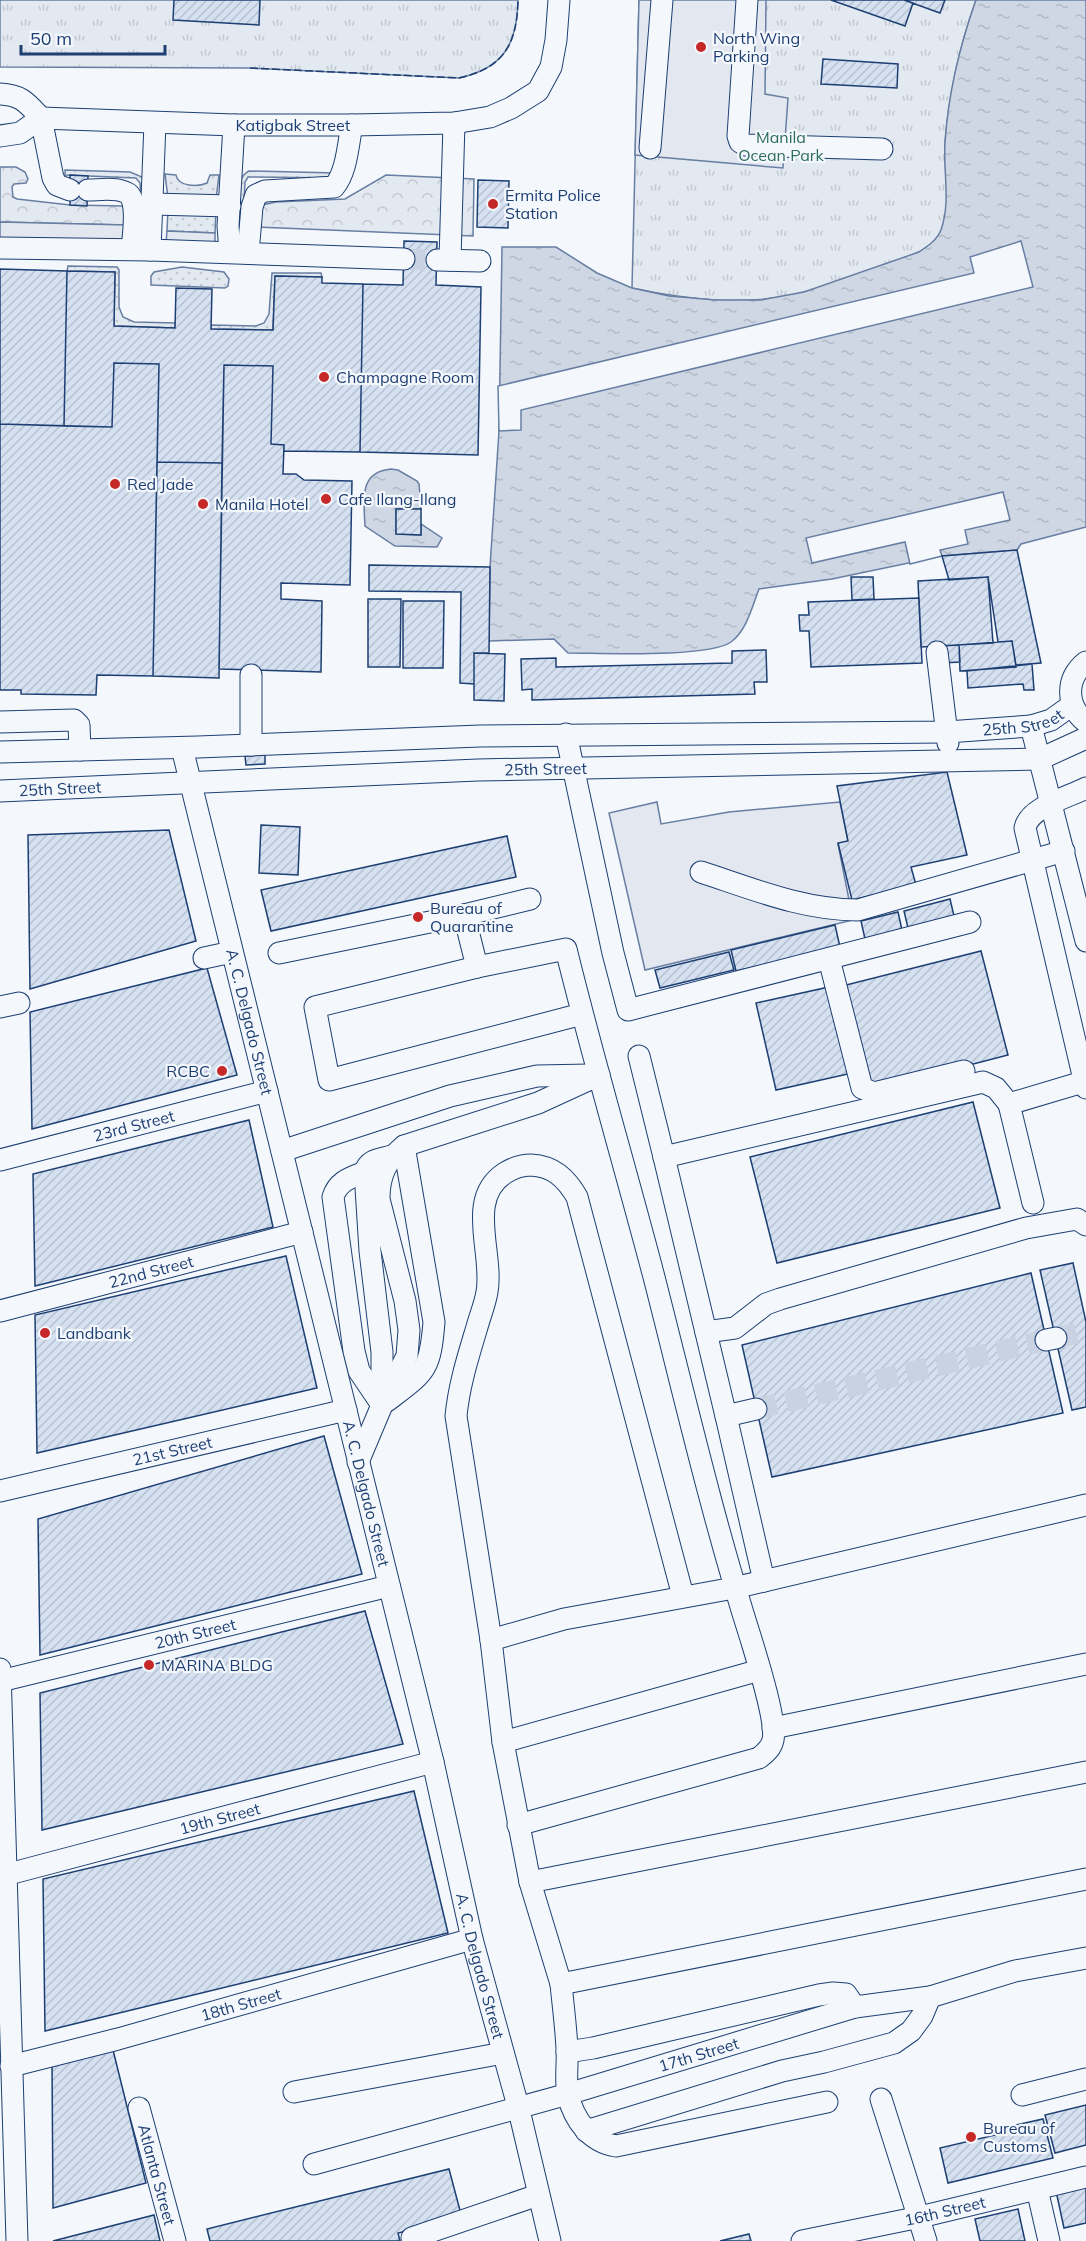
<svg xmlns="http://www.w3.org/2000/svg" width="1086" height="2241" viewBox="0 0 1086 2241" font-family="Mulish,sans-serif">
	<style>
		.forest { fill: url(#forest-crowns); stroke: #687fa3; stroke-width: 1.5 }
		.park { fill: url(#park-tufts); stroke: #687fa3; stroke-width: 1.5 }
		.garden { fill: url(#garden-dots); stroke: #687fa3; stroke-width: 1.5 }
		.parking { fill: #e3e8f0; stroke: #687fa3; stroke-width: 1.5 }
		.water { fill: url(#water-ripples); stroke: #687fa3; stroke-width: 1.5 }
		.pier { fill: #f4f7fb; stroke: #687fa3; stroke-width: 1.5 }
		.building { fill: url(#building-hatch); stroke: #1d3f73; stroke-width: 1.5 }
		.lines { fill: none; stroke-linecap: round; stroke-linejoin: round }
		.minor-tunnel { stroke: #c9d2e0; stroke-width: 21; stroke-dasharray: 21 10; stroke-linecap: butt }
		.minor-casing { stroke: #1d3f73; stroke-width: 23 }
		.minor { stroke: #f4f7fb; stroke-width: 21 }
		.fence { stroke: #1d3f73; stroke-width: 1.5; stroke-dasharray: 8 3; stroke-linecap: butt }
		.poi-dot { fill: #c62828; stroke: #f4f7fb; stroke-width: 2 }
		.labels { text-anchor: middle; stroke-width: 4.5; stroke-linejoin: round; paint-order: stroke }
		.poi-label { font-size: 16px; fill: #1d3f73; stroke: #f4f7fb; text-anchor: start }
		.street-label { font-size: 16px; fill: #1d3f73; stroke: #f4f7fb }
		.park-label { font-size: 16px; fill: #2c6c60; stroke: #f4f7fb }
	</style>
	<defs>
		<pattern id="forest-crowns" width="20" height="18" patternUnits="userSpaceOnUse" patternTransform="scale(1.5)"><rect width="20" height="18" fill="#e3e9f0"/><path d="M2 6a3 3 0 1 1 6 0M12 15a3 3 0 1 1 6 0" fill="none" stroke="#c2c9d1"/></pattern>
		<pattern id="park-tufts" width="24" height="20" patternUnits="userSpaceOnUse" patternTransform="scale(1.5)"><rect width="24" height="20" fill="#e3e9f0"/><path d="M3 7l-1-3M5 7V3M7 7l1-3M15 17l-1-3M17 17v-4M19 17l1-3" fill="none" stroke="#c2c9d1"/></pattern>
		<pattern id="garden-dots" width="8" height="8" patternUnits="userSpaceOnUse" patternTransform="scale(1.5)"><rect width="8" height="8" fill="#e3e9f0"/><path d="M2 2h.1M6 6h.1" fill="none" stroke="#c2c9d1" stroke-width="1.8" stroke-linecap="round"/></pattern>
		<pattern id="water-ripples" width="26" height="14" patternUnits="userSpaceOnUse" patternTransform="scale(1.5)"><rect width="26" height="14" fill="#cfd7e4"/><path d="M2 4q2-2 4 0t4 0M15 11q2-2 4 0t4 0" fill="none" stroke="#b1bac7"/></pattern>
		<pattern id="building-hatch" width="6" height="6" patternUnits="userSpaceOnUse" patternTransform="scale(1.5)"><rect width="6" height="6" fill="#d5e0f0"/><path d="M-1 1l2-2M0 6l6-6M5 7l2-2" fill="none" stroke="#b6c1d1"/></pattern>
	</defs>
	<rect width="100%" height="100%" fill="#f4f7fb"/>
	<path class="forest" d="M0 167H16L25 172 28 179 26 183 14 184 12 187 13 197 17 199 70 205 124 206 126 225 0 222Z
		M386 175 474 179 473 236 257 227 262 205 276 202 345 199Z"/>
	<path class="park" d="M0 0H518C517 44 504 68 459 78L250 68 0 67Z
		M639 0H976C960 45 949 94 945 142 943 171 954 206 940 233 929 253 902 258 882 266 856 275 830 286 804 292 748 307 688 300 632 288Z"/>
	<path class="garden" d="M65 170 130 172 142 177 146 184 141 199 140 183 136 178 65 175Z
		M249 171 335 173 334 178 248 177 245 182 244 202H239C240 191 237 177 249 171Z
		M165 174 176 175C178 187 198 187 207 183L210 175H219L216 199 168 198Z
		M168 209 216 210 215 233 167 231Z
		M68 266 117 267 119 270V307L123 317 134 322 175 323V328L114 326 115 272 67 271Z
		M182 267 224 272 229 279 228 286 225 288 151 285V276L154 272Z
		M272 273H321L322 277 275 276 273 330 211 329V325L256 326 264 323 269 314Z"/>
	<path class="parking" d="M639 0H766L765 94 788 98 783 168 635 155Z
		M0 222 126 225V243L0 241Z
		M167 231 215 233V244L166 243Z
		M657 802 661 824 729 812 840 802 848 841 838 844 853 920 645 970 609 813Z"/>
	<path class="water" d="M976 0H1086V527L1021 544 1017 550 942 556 832 579 759 589C752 607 747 630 731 642 708 658 601 653 568 653L554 639 489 641 490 567 499 431 502 247H556L597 273 632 288 669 296 716 300H761L804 292 919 252C928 246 937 240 941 230 951 201 943 172 945 143 948 95 960 45 976 0Z
		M391 469 398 470 417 481 419 484 421 509H396V534L421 535V524L442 538 437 547 395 546 365 526C364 501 358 472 391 469Z"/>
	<path class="pier" d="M1021 241 1033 287 521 410V430L499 431 498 386 974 273 970 257Z
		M1003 492 1010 520 965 530 968 544 940 550 942 556 910 564 905 542 812 563 806 538Z"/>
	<path class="building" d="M174 0H260L259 25 173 20Z
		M831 0H904L913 3 905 26Z
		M904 0H945L940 13Z
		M823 59 898 64 897 88 821 84Z
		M70 175 88 176 87 206 70 205Z
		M478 180 509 181 508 228 477 227Z
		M404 241 437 242 436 285 481 287 478 455 360 452 363 284 403 285Z
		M0 269 67 271 64 426 0 424Z
		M67 271 115 272 114 326 175 328 176 288 212 289 211 329 273 330 275 276 322 277V283L363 284 360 452 284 451V445L271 444 273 366 224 365 222 463 157 462 159 364 114 363 112 427 64 426Z
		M114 363 159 364 153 676 97 675 96 695 21 694V690H0V424L112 427Z
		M224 365 273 366 271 444 284 445 283 474H296L304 480 352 481 350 585 281 583V599L322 601 321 672 219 669Z
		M157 462 222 463 219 678 153 676Z
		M396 509H421V535L396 534Z
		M1017 550 1041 663 1016 665 1012 641 998 642 988 577 949 580 942 556Z
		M369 565 490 567 489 653H474V684L460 683 461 592 369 591Z
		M851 577H873L874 599 852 600Z
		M988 577 993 643 921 647 918 581Z
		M919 598 922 663 811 667 809 631H800L799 615H809L808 602Z
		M368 599H401L400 667H368Z
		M403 601H444L443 668H403Z
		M1012 641 1016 667 960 671 959 645Z
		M959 645 960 662 941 663 940 646Z
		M766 650 767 682H754L755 694 532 700V689L522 690 521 659 556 658V667L732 663V651Z
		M474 653 505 654 504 701 474 700Z
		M1032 664 1034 690H1024L1023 684 968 688 967 671Z
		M265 755V764L246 765 245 756Z
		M947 772 967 855 911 867 916 885 852 900 838 843 848 841 837 786Z
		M261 825 300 827 298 875 259 873Z
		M169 830 196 941 30 989 28 835Z
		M507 836 516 877 271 931 261 890Z
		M950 899 954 916 908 928 904 911Z
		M898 912 902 930 865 939 861 921Z
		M835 925 840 947 736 971 731 950Z
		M981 951 1008 1055 873 1090 846 985Z
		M729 952 734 970 660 988 655 970Z
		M207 968 237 1075 32 1129 30 1012Z
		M829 987 848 1074 776 1090 756 1003Z
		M973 1102 1000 1208 777 1263 750 1157Z
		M249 1120 273 1227 35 1286 33 1174Z
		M286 1256 317 1388 37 1453 35 1315Z
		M1073 1263 1086 1322V1407L1072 1410 1040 1270Z
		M1031 1273 1063 1413 772 1477 742 1345Z
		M324 1436 362 1574 40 1655 38 1519Z
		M365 1611 403 1744 42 1830 40 1693Z
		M414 1791 448 1933 45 2031 43 1879Z
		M112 2046 146 2183 53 2208 52 2060Z
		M1086 2105V2145L1055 2153 1045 2115Z
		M1043 2119 1053 2158 948 2183 940 2148 1008 2132 1007 2127Z
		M449 2169 462 2218 398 2233 400 2241H210L207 2229Z
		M1086 2184V2223L1064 2228 1056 2191Z
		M1018 2209 1025 2241H980L975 2219Z
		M154 2215 160 2241H53Z
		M749 2234 751 2241H720Z"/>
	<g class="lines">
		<path class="minor-tunnel" d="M404 259 437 260
			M1056 1338 1086 1331
			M756 1409 1046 1340"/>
		<g class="minor-casing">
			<g id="minor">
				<path d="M747 0 738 136 740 142 745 145 882 149"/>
				<path d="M0 94C22 95 27 103 41 118"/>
				<path d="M41 118 53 178 57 185 70 190"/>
				<path id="s1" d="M0 136 20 133 41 118 234 125H352L454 123 490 117 511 108 538 91 551 67 556 40 559 0"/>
				<path d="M650 148 662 0"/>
				<path d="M88 190C99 190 117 187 127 193 139 199 133 237 132 249"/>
				<path d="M153 204 230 206"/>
				<path d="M0 248 150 250 404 259"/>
				<path d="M150 250 155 123"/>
				<path d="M230 252 228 226 234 125"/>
				<path d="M248 253 252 207 256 195 265 191 334 187C347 172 348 144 352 125"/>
				<path d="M437 260 480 261"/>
				<path d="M450 260 454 123"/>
				<path d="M937 652 948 743"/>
				<path d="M1086 662C1065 679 1066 706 1086 722"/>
				<path d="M251 675V745"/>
				<path d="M0 722 74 720 79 725 80 750"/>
				<path d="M1031 726 1086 941"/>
				<path d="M566 734 613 953 628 1010 970 922"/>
				<path id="s2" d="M182 748 433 1762 472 1939 518 2106 550 2241"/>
				<path id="s3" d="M0 752 198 747 480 736 947 732 1031 726 1051 720 1072 705"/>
				<path d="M1086 788C1069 797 1029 807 1025 828L1086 1088"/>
				<path id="s4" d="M0 791 478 770 1040 759 1086 738"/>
				<path d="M701 872C753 889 803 910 858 910L1064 851"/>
				<path d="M464 915 477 967"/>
				<path d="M279 953 464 915 530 899"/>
				<path d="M204 958 232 952"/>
				<path d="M829 959 862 1088 874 1093 964 1071"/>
				<path d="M0 1007 19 1003"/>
				<path d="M639 1056 664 1157 983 1082 996 1088 1009 1104"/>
				<path d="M282 1151 450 1096 537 1076 590 1075"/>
				<path d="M664 1157 726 1416 756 1409"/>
				<path id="s5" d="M0 1160 267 1091"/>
				<path d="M365 1172C350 1178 338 1181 333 1197L354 1351 359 1371 382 1405"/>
				<path d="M1033 1203 1009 1104 1086 1081"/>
				<path id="s6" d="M0 1311 302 1232"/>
				<path d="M706 1332 735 1328 766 1304 780 1299 1026 1228 1077 1219 1086 1225"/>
				<path d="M1046 1340 1056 1338"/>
				<path d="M387 1401C425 1372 430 1372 434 1322L404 1146"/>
				<path d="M382 1402V1352L370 1251 365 1172C368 1159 381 1159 392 1156"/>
				<path d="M726 1416 764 1581"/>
				<path d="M358 1462 382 1405 407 1356 409 1330 405 1301 379 1199C379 1175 386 1161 404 1146L538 1103 599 1075"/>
				<path id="s7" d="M0 1491 346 1410"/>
				<path d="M683 1596 577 1197C566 1178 553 1166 531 1165 522 1165 513 1168 505 1173 465 1199 494 1253 487 1292 485 1304 480 1316 477 1327 468 1357 459 1385 456 1416L491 1640 503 1742 530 1882 561 1984 1086 1879"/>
				<path d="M491 1640 564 1619 734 1588 1086 1505"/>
				<path d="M0 1669 17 2241"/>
				<path id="s8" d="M0 1681 389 1586"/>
				<path d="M773 1728 1086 1664"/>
				<path d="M503 1742 760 1670"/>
				<path d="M518 1825 759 1758C765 1753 771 1749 773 1740 777 1722 757 1659 751 1639 713 1520 685 1398 654 1277 625 1167 593 1059 566 949L477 967 315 1007 329 1080 582 1014"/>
				<path id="s9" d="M5 1875 433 1762"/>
				<path d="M530 1882 1086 1772"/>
				<path d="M561 1984C563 2005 566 2027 567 2049 568 2063 565 2081 568 2095 574 2120 590 2142 616 2146L827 2102"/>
				<path d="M567 2052 593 2048 819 1995 833 1993 846 1994 855 2007"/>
				<path id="s10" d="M11 2066 118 2039 472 1939"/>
				<path d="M294 2092 503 2053"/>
				<path d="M1022 2095 1086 2079"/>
				<path d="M881 2099 926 2241"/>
				<path id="s11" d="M139 2108 175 2241"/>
				<path d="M586 2131 782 2071 824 2062 894 2043 911 2031 922 2016 930 1997"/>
				<path id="s12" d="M314 2164 568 2094 855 2007 930 1997 1015 1971 1086 1958"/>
				<path d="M1037 2189 1049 2241"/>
				<path d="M412 2238 538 2195"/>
				<path id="s13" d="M802 2241 920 2217 1086 2177"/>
			</g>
		</g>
		<use href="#minor" class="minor"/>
		<path class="fence" d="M250 68 459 78C504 68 517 44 518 0"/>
	</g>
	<g class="poi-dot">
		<circle cx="701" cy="47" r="6"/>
		<circle cx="493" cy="204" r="6"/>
		<circle cx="324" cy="377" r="6"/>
		<circle cx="115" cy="484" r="6"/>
		<circle cx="326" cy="499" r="6"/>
		<circle cx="203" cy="504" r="6"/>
		<circle cx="418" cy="917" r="6"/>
		<circle cx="222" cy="1071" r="6"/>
		<circle cx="45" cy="1333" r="6"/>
		<circle cx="149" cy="1665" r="6"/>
		<circle cx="971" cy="2137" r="6"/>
	</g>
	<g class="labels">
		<g class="poi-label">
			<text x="713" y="44">North Wing<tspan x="713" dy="18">Parking</tspan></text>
			<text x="505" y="201">Ermita Police<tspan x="505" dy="18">Station</tspan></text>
			<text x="336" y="383">Champagne Room</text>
			<text x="127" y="490">Red Jade</text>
			<text x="338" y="505">Cafe Ilang-Ilang</text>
			<text x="215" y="510">Manila Hotel</text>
			<text x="430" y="914">Bureau of<tspan x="430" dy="18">Quarantine</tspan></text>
			<text x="210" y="1077" text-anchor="end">RCBC</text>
			<text x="57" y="1339">Landbank</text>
			<text x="161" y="1671">MARINA BLDG</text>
			<text x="983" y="2134">Bureau of<tspan x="983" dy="18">Customs</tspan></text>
		</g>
		<g class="street-label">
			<text dy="6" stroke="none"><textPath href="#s1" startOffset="298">Katigbak Street</textPath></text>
			<text dy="6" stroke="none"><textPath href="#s3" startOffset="1024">25th Street</textPath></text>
			<text dy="6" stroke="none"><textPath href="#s4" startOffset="546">25th Street</textPath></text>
			<text dy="6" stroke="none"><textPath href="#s4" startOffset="60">25th Street</textPath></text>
			<text dy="6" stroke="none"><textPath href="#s2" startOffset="282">A. C. Delgado Street</textPath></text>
			<text dy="6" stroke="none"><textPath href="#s5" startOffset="138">23rd Street</textPath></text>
			<text dy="6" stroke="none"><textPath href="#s6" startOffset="156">22nd Street</textPath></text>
			<text dy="6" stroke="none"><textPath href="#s7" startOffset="177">21st Street</textPath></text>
			<text dy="6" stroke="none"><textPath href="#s2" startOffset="768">A. C. Delgado Street</textPath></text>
			<text dy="6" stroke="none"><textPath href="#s8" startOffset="201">20th Street</textPath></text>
			<text dy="6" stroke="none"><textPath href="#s9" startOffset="222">19th Street</textPath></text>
			<text dy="6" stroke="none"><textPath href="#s2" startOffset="1254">A. C. Delgado Street</textPath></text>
			<text dy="6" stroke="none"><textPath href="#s10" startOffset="238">18th Street</textPath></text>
			<text dy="6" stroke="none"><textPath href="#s12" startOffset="400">17th Street</textPath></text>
			<text dy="6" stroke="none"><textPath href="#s11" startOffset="69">Atlanta Street</textPath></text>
			<text dy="6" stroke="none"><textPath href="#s13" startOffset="146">16th Street</textPath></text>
		</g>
		<g class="park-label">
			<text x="781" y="143">Manila<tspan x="781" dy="18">Ocean Park</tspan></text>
		</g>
	</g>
	<path d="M21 45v9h144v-9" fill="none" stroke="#1d3f73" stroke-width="3"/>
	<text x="30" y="45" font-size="18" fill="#1d3f73" stroke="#f4f7fb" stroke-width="4.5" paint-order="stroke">50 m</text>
</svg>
